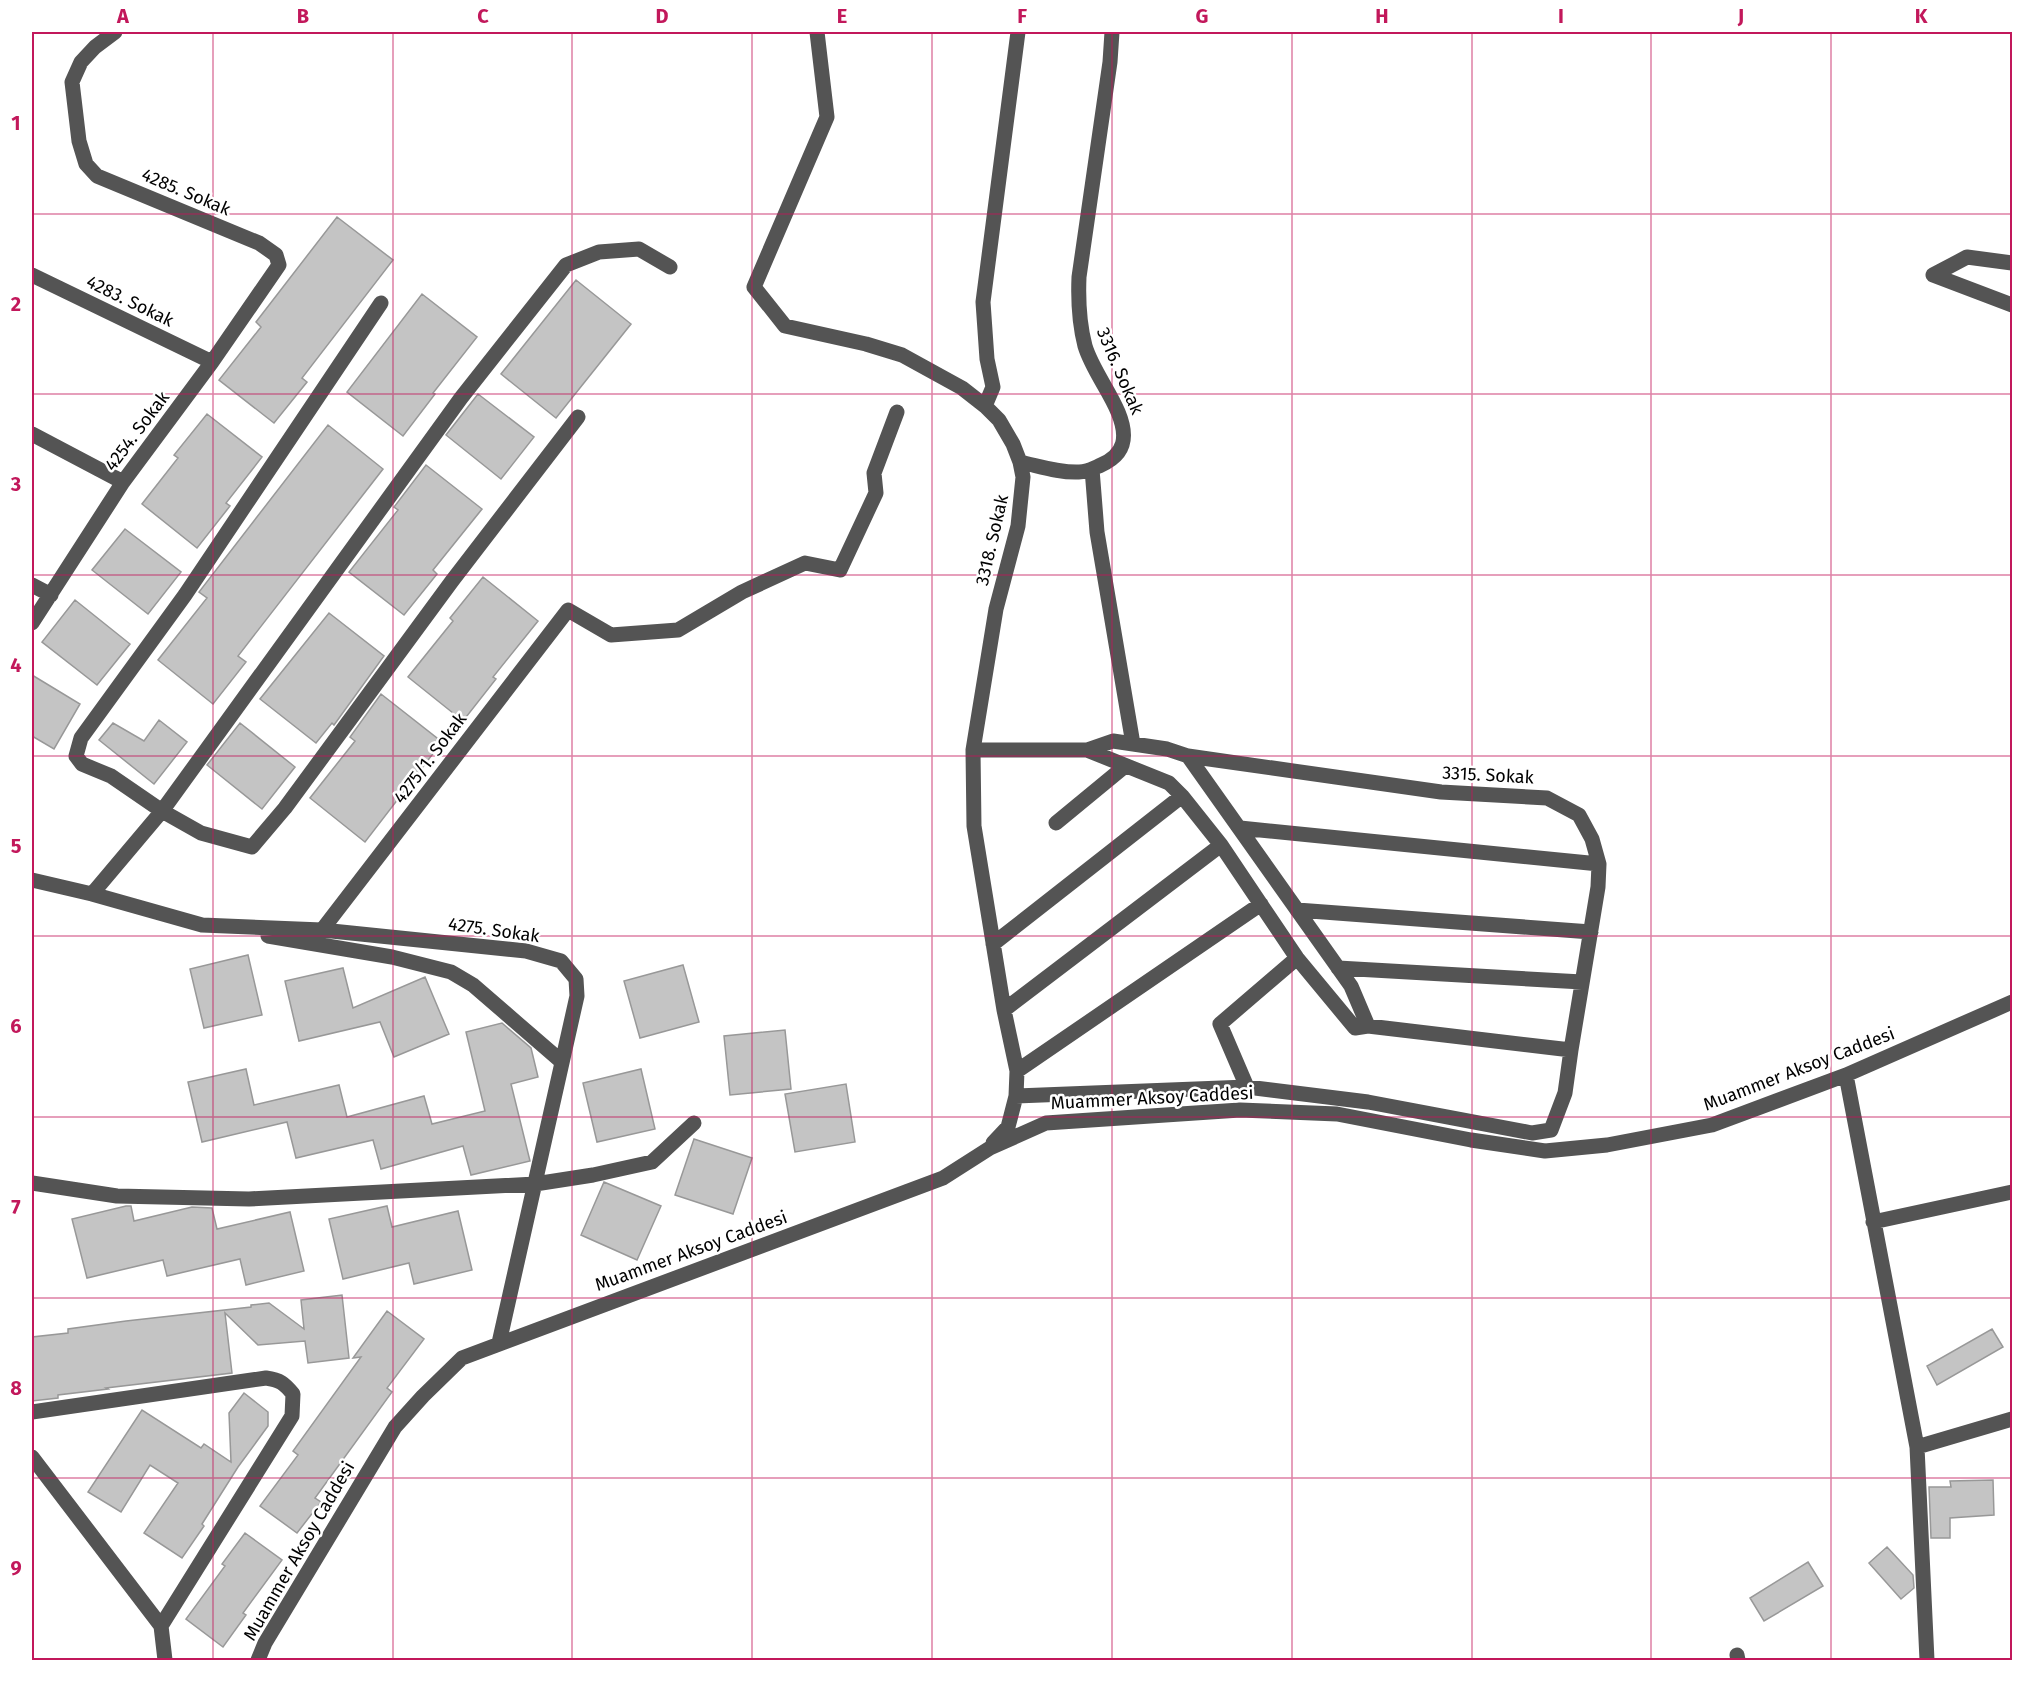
<svg xmlns="http://www.w3.org/2000/svg" width="2044" height="1692" viewBox="0 0 2044 1692" font-family="'Fira Sans',sans-serif">
	<style>
		.building { fill: #c4c4c4; stroke: #989898; stroke-width: 1.5 }
		.lines { fill: none; stroke-linecap: round; stroke-linejoin: round }
		.minor { stroke: #545454; stroke-width: 15 }
		.grid { fill: none; stroke: #c2185b; stroke-width: 1.5; stroke-opacity: 0.55 }
		.labels { text-anchor: middle; stroke-width: 5; stroke-linejoin: round; paint-order: stroke }
		.street-label { font-size: 18px; fill: #000; stroke: #fff }
		.neatline { fill: none; stroke: #c2185b; stroke-width: 2 }
		.grid-label { font-size: 20px; text-anchor: middle; font-weight: bold; fill: #c2185b }
	</style>
	<rect width="100%" height="100%" fill="#fff"/>
	<path class="building" d="M337 217 393 260 302 378 307 382 274 423 219 380 261 327 256 322Z
		M576 280 631 324 556 418 501 374Z
		M422 294 477 337 433 393 435 394 403 436 347 392Z
		M478 394 534 437 501 479 446 435Z
		M207 414 262 457 226 503 230 506 197 548 142 504 178 458 174 455Z
		M328 425 383 469 238 656 246 662 213 704 158 660 207 598 199 592Z
		M426 465 482 509 433 570 437 574 404 615 349 572 398 510 394 507Z
		M125 529 181 572 148 614 92 570Z
		M483 577 538 621 493 677 496 679 463 721 408 677 453 621 450 618Z
		M75 600 130 644 97 685 42 642Z
		M329 613 384 656 334 725 332 723 316 743 260 699Z
		M32 675 80 704 54 749 32 736Z
		M381 694 442 742 365 842 310 798 355 741 350 737Z
		M159 720 187 742 154 784 99 740 113 723 144 741Z
		M240 723 295 767 262 809 207 765Z
		M248 955 262 1015 204 1028 190 969Z
		M683 965 699 1022 640 1038 624 981Z
		M343 968 353 1008 425 977 449 1034 394 1057 380 1022 299 1041 285 981Z
		M502 1023 531 1048 538 1077 511 1084 530 1161 471 1175 463 1146 381 1169 373 1140 296 1158 287 1122 202 1142 188 1082 246 1069 254 1105 339 1085 347 1117 424 1096 432 1124 485 1111 466 1032Z
		M785 1030 791 1089 730 1095 724 1036Z
		M641 1069 655 1129 597 1142 583 1083Z
		M846 1084 855 1142 795 1152 785 1094Z
		M694 1139 752 1158 733 1214 675 1195Z
		M604 1182 661 1206 637 1260 581 1235Z
		M126 1206H131L134 1221 192 1207 212 1208 217 1229 290 1212 304 1271 246 1285 240 1259 167 1276 163 1260 87 1278 72 1219Z
		M387 1206 392 1227 458 1211 472 1270 414 1284 409 1263 343 1279 329 1219Z
		M342 1295 349 1358 308 1363 305 1341 258 1345 225 1313 232 1373 106 1388 108 1389 58 1395V1398L32 1401V1337L68 1333V1329L126 1321 251 1307V1305L269 1303 304 1329 301 1300Z
		M387 1311 424 1339 387 1388 392 1392 315 1498 321 1502 297 1533 260 1506 298 1455 293 1451 361 1357 353 1358Z
		M1992 1329 2003 1347 1937 1385 1927 1366Z
		M244 1393 268 1412V1426L238 1467 202 1524 204 1526 182 1558 144 1533 178 1483 150 1465 121 1512 88 1492 142 1410 201 1448 204 1444 231 1462 229 1413Z
		M1993 1480 1994 1515 1950 1518V1538H1931L1929 1487H1951L1950 1481Z
		M245 1533 282 1560 243 1613 246 1615 223 1647 186 1619 225 1566 222 1564Z
		M1887 1547 1913 1575 1914 1588 1901 1599 1869 1563Z
		M1808 1562 1823 1586 1764 1621 1750 1598Z"/>
	<g class="lines">
		<path class="minor" d="M817 32 827 117 754 287 785 326 866 344 902 355 962 388 985 406 999 420 1013 444 1020 462 1023 477 1018 526 996 609 973 750 974 826 1004 1010 1017 1071 1016 1096 1008 1127 993 1143
			M2012 263 1967 257 1933 275 2012 305
			M32 275 212 362
			M381 303 185 595 81 738 76 756 82 764 111 776 162 811 201 833 252 847 285 808 452 581 578 417
			M985 406 993 387 987 359 983 302 1018 32
			M32 434 123 482
			M1020 462C1039 466 1059 473 1079 472 1087 472 1094 468 1101 465 1126 454 1128 436 1118 412 1109 390 1092 369 1085 346 1079 323 1078 301 1079 277L1110 62 1112 32
			M1092 469 1097 532 1133 744
			M32 585 51 595
			M32 623 123 482 212 362 279 265 276 255 259 243 97 176 86 164 79 141 72 82 81 62 95 47 115 32
			M973 750H1087L1113 741 1167 749 1188 756 1351 986 1368 1026
			M1087 750 1169 783 1182 796 1221 845 1297 958 1355 1028 1368 1026 1571 1050 1565 1093 1551 1130 1532 1133 1368 1102 1247 1087
			M1188 756 1441 792 1547 798 1579 815 1592 839 1599 864 1598 887 1571 1050
			M1056 823 1124 767
			M1240 828 1599 864
			M32 880 92 894 202 925 322 930 526 951 561 961 576 979 577 996 499 1343
			M92 894 162 811 461 398 566 265 599 252 639 249 670 267
			M1297 910 1591 932
			M322 930 568 610 611 635 678 630 742 592 805 563 840 570 876 493 874 473 897 412
			M268 936 392 957 451 972 473 985 562 1062
			M993 944 1182 796
			M1338 968 1582 982
			M1004 1010 1221 845
			M1017 1071 1261 904
			M1846 1075 1917 1447 1927 1660
			M1016 1096 1247 1087 1220 1024 1297 958
			M32 1183 117 1196 249 1199 535 1184 593 1175 652 1162 694 1123
			M1873 1222 2012 1192
			M32 1412 266 1378C280 1380 284 1383 293 1394L292 1416 161 1626 165 1660
			M1917 1447 2012 1419
			M32 1457 161 1626
			M1737 1655 1738 1660
			M258 1660 265 1643 395 1427 423 1396 462 1358 943 1178 990 1148 1046 1123 1240 1110 1337 1114 1471 1140 1545 1151 1607 1145 1712 1125 1846 1075 2012 1002"/>
	</g>
	<path class="grid" d="M213 32V1660M393 32V1660M572 32V1660M752 32V1660M932 32V1660M1112 32V1660M1292 32V1660M1472 32V1660M1651 32V1660M1831 32V1660M32 214H2012M32 394H2012M32 575H2012M32 756H2012M32 936H2012M32 1117H2012M32 1298H2012M32 1478H2012"/>
	<g class="labels">
		<g class="street-label">
			<text transform="translate(186 192) rotate(23)" y="6">4285. Sokak</text>
			<text transform="translate(130 301) rotate(26)" y="6">4283. Sokak</text>
			<text transform="translate(1120 371) rotate(67)" y="6">3316. Sokak</text>
			<text transform="translate(137 431) rotate(-53)" y="6">4254. Sokak</text>
			<text transform="translate(992 540) rotate(-77)" y="6">3318. Sokak</text>
			<text transform="translate(430 758) rotate(-53)" y="6">4275/1. Sokak</text>
			<text transform="translate(1488 775) rotate(3)" y="6">3315. Sokak</text>
			<text transform="translate(494 930) rotate(8)" y="6">4275. Sokak</text>
			<text transform="translate(1799 1069) rotate(-21)" y="6">Muammer Aksoy Caddesi</text>
			<text transform="translate(1152 1098) rotate(-3)" y="6">Muammer Aksoy Caddesi</text>
			<text transform="translate(691 1251) rotate(-20)" y="6">Muammer Aksoy Caddesi</text>
			<text transform="translate(299 1551) rotate(-60)" y="6">Muammer Aksoy Caddesi</text>
		</g>
	</g>
	<rect width="2044" height="1692" fill="none" stroke="#ffffff" stroke-width="66"/>
	<rect x="33" y="33" width="1978" height="1626" class="neatline"/>
	<g class="grid-label">
		<text x="123" y="23">A</text>
		<text x="303" y="23">B</text>
		<text x="483" y="23">C</text>
		<text x="662" y="23">D</text>
		<text x="842" y="23">E</text>
		<text x="1022" y="23">F</text>
		<text x="1202" y="23">G</text>
		<text x="1382" y="23">H</text>
		<text x="1561" y="23">I</text>
		<text x="1741" y="23">J</text>
		<text x="1921" y="23">K</text>
		<text x="16" y="130">1</text>
		<text x="16" y="311">2</text>
		<text x="16" y="491">3</text>
		<text x="16" y="672">4</text>
		<text x="16" y="853">5</text>
		<text x="16" y="1033">6</text>
		<text x="16" y="1214">7</text>
		<text x="16" y="1395">8</text>
		<text x="16" y="1575">9</text>
	</g>
</svg>
